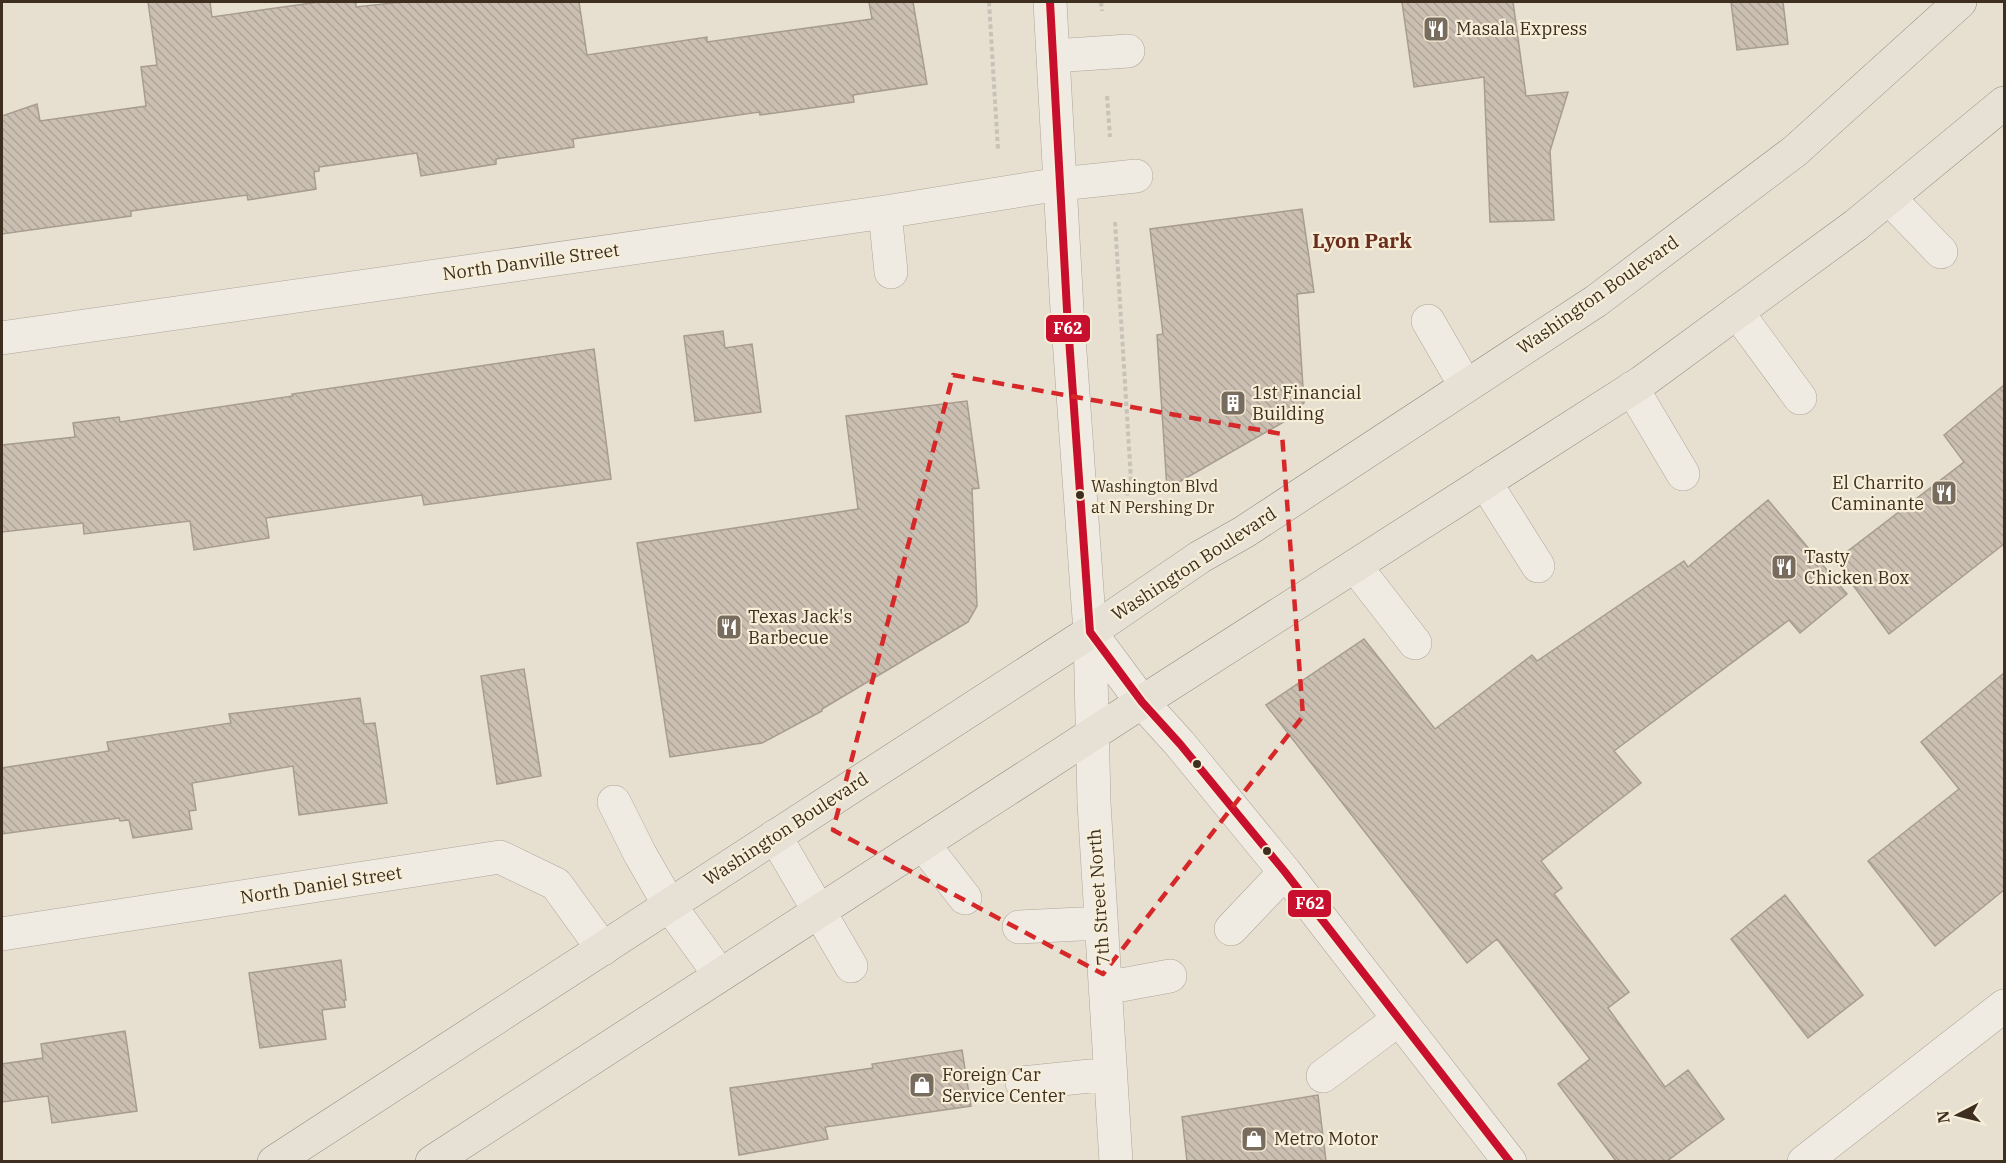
<svg xmlns="http://www.w3.org/2000/svg" width="2006" height="1163" viewBox="0 0 2006 1163" font-family="'IBM Plex Serif',serif">
	<style>
		.building { fill: url(#building-back-hatch); stroke: #a89c90; stroke-width: 1.5 }
		.lines { fill: none; stroke-linecap: round; stroke-linejoin: round }
		.minor-casing { stroke: #ada599; stroke-width: 34 }
		.major-casing { stroke: #928b80; stroke-width: 34 }
		.path { stroke: #c8c2b9; stroke-width: 4; stroke-dasharray: 4.5 3; stroke-linecap: butt }
		.minor { stroke: #efebe3; stroke-width: 33 }
		.major { stroke: #e6e1d4; stroke-width: 33 }
		.bus-1-casing { stroke: #f7eed8; stroke-width: 12 }
		.bus-1 { stroke: #c8102e; stroke-width: 8 }
		.marked { fill: none; stroke: #d62828; stroke-width: 4.5; stroke-dasharray: 12 8; stroke-linejoin: round }
		.bus-dot { fill: #3d2e20; stroke: #f7eed8; stroke-width: 2 }
		.labels { text-anchor: middle; stroke-width: 4.5; stroke-linejoin: round; paint-order: stroke }
		.bus-label { font-size: 16px; fill: #3d2e20; stroke: #f7eed8; text-anchor: start }
		.poi-label { font-size: 18px; fill: #3d2e20; stroke: #f7eed8; text-anchor: start }
		.street-label { font-size: 18px; fill: #3d2e20; stroke: #f7eed8 }
		.neighbourhood-label { font-size: 20px; font-weight: bold; fill: #6b2e1e; stroke: #f7eed8 }
		.line-badge { stroke: #f7eed8; stroke-width: 2 }
		.badge-label { font-size: 16px; text-anchor: middle; font-weight: bold; fill: #fff }
	</style>
	<defs>
		<pattern id="building-back-hatch" width="6" height="6" patternUnits="userSpaceOnUse" patternTransform="scale(1.5)"><rect width="6" height="6" fill="#cbbfb2"/><path d="M-1 5l2 2M0 0l6 6M5-1l2 2" fill="none" stroke="#afa499"/></pattern>
	</defs>
	<rect width="100%" height="100%" fill="#e7e0d1"/>
	<path class="building" d="M148 2H210L212 17 319 2H356V7L402 2H579L587 55 707 37V42L872 19 869 2H913L927 84 853 95 854 102 760 115 759 112 573 139 574 147 496 159V164L421 176 417 153 319 167V171L314 172 316 189 248 200 247 195 131 211V216L2 234V116L37 104 40 121 146 106 141 67 157 65Z
		M1402 2H1513L1526 96 1568 92 1550 151 1554 220 1490 222 1484 77 1414 87Z
		M1731 2H1783L1788 44 1737 50Z
		M1302 209 1314 292 1297 294 1304 403 1298 408 1301 412 1167 489 1157 335 1163 334 1150 229Z
		M723 331 725 348 752 344 761 412 695 421 684 336Z
		M594 349 611 479 424 505 422 495 266 518 269 538 194 550 190 521 84 534 83 523 2 532V445L75 437 73 423 119 417 120 422 293 396 292 394Z
		M2004 385V544L1889 634 1835 561 1964 462 1944 435Z
		M967 401 979 488 972 489 977 606 968 622 822 709V711L762 743 670 757 637 543 858 509 846 416Z
		M1768 500 1847 594 1800 633 1789 620 1614 751 1641 783 1541 861 1562 888 1554 894 1629 992 1608 1008 1665 1087 1688 1070 1724 1119 1667 1161H1616L1558 1084 1590 1059 1497 939 1467 963 1266 705 1364 639 1435 729 1532 655 1537 661 1684 561 1688 567Z
		M524 669 541 776 497 784 481 676Z
		M2004 673V890L1935 946 1868 861 1959 789 1921 742Z
		M360 698 364 724 375 723 387 803 299 815 293 766 192 783 196 810 189 811 192 829 133 838 129 820 120 821 119 818 2 834V768L109 751 107 742 231 723 229 714Z
		M1785 895 1863 995 1808 1038 1731 939Z
		M341 960 346 1000H344L345 1007 322 1010 326 1039 260 1048 249 973Z
		M125 1031 137 1111 52 1123 48 1096 2 1102V1064L43 1058 41 1044Z
		M962 1050 971 1106 825 1127 828 1139 739 1155 730 1088 873 1068 872 1064Z
		M1318 1095 1326 1161H1187L1182 1117Z"/>
	<g class="lines">
		<g class="minor-casing">
			<path id="minor" d="M1050 2 1067 310 1090 632 1094 803 1116 1162
				M1053 56 1128 51
				M1889 198 1941 252
				M885 212 891 272
				M1737 312 1800 398
				M1428 321 1465 385
				M2 338 885 212 1060 184 1136 176
				M1632 388 1683 474
				M1485 482 1538 566
				M1355 566 1415 643
				M1090 632 1142 702 1180 744 1285 872 1510 1162
				M614 802 640 854 670 906 720 975
				M775 836 851 966
				M923 844 965 898
				M1019 927 1101 923
				M1231 929 1285 872
				M2 934 500 857 556 884 603 949
				M1105 988 1170 976
				M1323 1076 1399 1019
				M1022 1083 1110 1074
				M1804 1162 2004 1006"/>
		</g>
		<g class="major-casing">
			<path id="major" d="M274 1162 1090 632 1200 557 1244 532 1596 301 1795 151 1960 2
				M432 1162 1142 702 1642 382 1856 225 2004 103"/>
		</g>
		<path class="path" d="M989 2 998 150
			M1101 2 1102 11
			M1107 96 1110 137
			M1115 222 1131 480 1126 498"/>
		<use href="#minor" class="minor"/>
		<use href="#major" class="major"/>
		<g class="bus-1-casing">
			<path id="bus-1" d="M1050 2 1067 310 1090 632 1142 702 1180 744 1285 872 1510 1162"/>
		</g>
		<use href="#bus-1" class="bus-1"/>
	</g>
	<path class="marked" d="M953 375 1282 434 1303 716 1103 974 833 830Z"/>
	<defs>
		<g id="restaurant-square" transform="scale(1.35)"><rect x="-9" y="-9" width="18" height="18" rx="4" fill="#786c5e" stroke="#f7eed8"/><path d="M-5-6h1v4h1v-4h1v4h1v-4h1v5L-1.5 .5V6h-2V.5L-5-1ZM5-6V6H3V1.5H1.5Q1.5-4 5-6Z" fill="#fff"/></g>
		<g id="building-square" transform="scale(1.35)"><rect x="-9" y="-9" width="18" height="18" rx="4" fill="#786c5e" stroke="#f7eed8"/><path d="M-4-6H4V6H1V3H-1V6H-4ZM-2.5-4.3h1.7v1.8h-1.7ZM.8-4.3h1.7v1.8H.8ZM-2.5-1h1.7V.8h-1.7ZM.8-1h1.7V.8H.8Z" fill="#fff"/></g>
		<g id="shop-square" transform="scale(1.35)"><rect x="-9" y="-9" width="18" height="18" rx="4" fill="#786c5e" stroke="#f7eed8"/><path d="M-5-2.5h2.3a2.7 3.5 0 0 1 5.4 0H5L5.5 6h-11ZM-1.5-2.5h3a1.5 2.3 0 0 0-3 0Z" fill="#fff"/></g>
	</defs>
	<g fill-rule="evenodd">
		<use href="#restaurant-square" x="1436" y="29"/>
		<use href="#building-square" x="1233" y="403"/>
		<use href="#restaurant-square" x="1944" y="493"/>
		<use href="#restaurant-square" x="1784" y="567"/>
		<use href="#restaurant-square" x="729" y="627"/>
		<use href="#shop-square" x="922" y="1085"/>
		<use href="#shop-square" x="1254" y="1139"/>
	</g>
	<g class="bus-dot">
		<circle cx="1080" cy="495" r="5"/>
		<circle cx="1197" cy="764" r="5"/>
		<circle cx="1267" cy="851" r="5"/>
	</g>
	<g class="labels">
		<g class="bus-label">
			<text x="1091" y="492">Washington Blvd<tspan x="1091" dy="21">at N Pershing Dr</tspan></text>
		</g>
		<g class="poi-label">
			<text x="1456" y="35">Masala Express</text>
			<text x="1252" y="399">1st Financial<tspan x="1252" dy="21">Building</tspan></text>
			<text x="1924" y="489" text-anchor="end">El Charrito<tspan x="1924" dy="21">Caminante</tspan></text>
			<text x="1804" y="563">Tasty<tspan x="1804" dy="21">Chicken Box</tspan></text>
			<text x="748" y="623">Texas Jack's<tspan x="748" dy="21">Barbecue</tspan></text>
			<text x="942" y="1081">Foreign Car<tspan x="942" dy="21">Service Center</tspan></text>
			<text x="1274" y="1145">Metro Motor</text>
		</g>
		<g class="street-label">
			<text transform="translate(531 262) rotate(-8)" y="6">North Danville Street</text>
			<text transform="translate(1598 295) rotate(-35)" y="6">Washington Boulevard</text>
			<text transform="translate(1194 564) rotate(-33)" y="6">Washington Boulevard</text>
			<text transform="translate(786 829) rotate(-33)" y="6">Washington Boulevard</text>
			<text transform="translate(321 885) rotate(-9)" y="6">North Daniel Street</text>
			<text transform="translate(1099 897) rotate(-94)" y="6">7th Street North</text>
		</g>
		<g class="neighbourhood-label">
			<text x="1362" y="248">Lyon Park</text>
		</g>
	</g>
	<g class="line-badge">
		<rect x="1045" y="314" width="46" height="29" rx="6" fill="#c8102e"/>
		<rect x="1287" y="889" width="45" height="29" rx="6" fill="#c8102e"/>
	</g>
	<g class="badge-label">
		<text x="1068" y="334">F62</text>
		<text x="1310" y="909">F62</text>
	</g>
	<rect width="2006" height="1163" fill="none" stroke="#3d2e20" stroke-width="6"/>
	<g transform="translate(1958 1115) rotate(263)" stroke="#f7eed8" stroke-width="4.5" paint-order="stroke">
	<path d="M0-4.5L10 22L0 15L-10 22Z" fill="#3d2e20"/>
	<text y="-9" font-size="16" font-weight="bold" text-anchor="middle" fill="#3d2e20">N</text>
	</g>
</svg>
